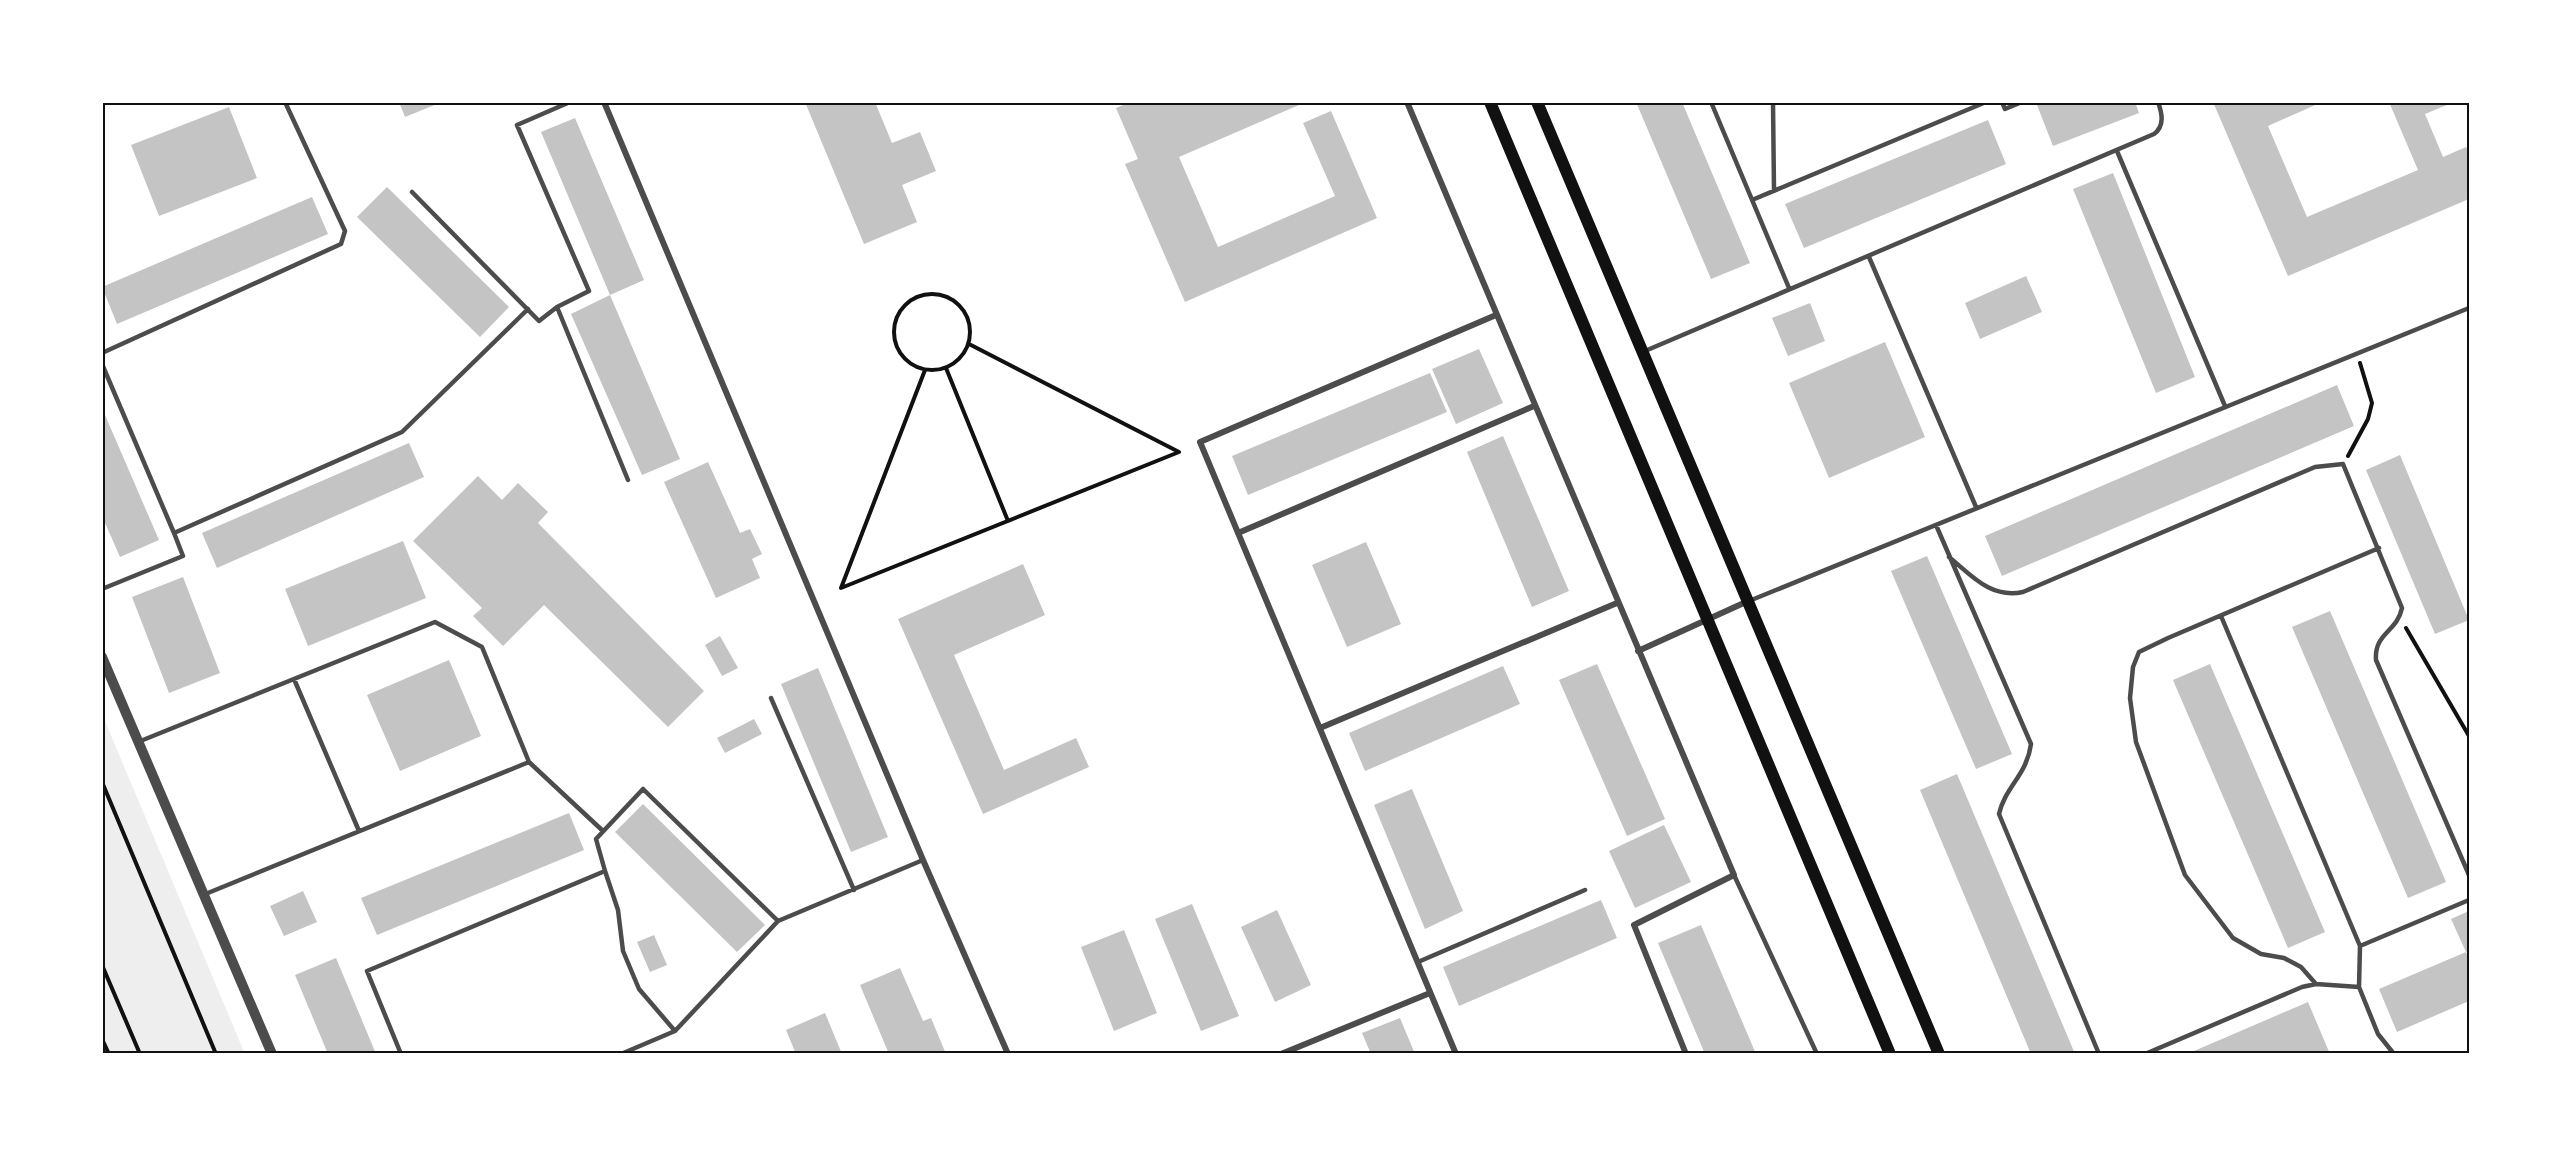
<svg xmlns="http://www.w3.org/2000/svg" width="2571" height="1156" viewBox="0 0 2571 1156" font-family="Inter,sans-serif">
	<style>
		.green { fill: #eee }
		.building { fill: #c4c4c4 }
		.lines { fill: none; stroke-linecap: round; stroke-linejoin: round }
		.path { stroke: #111; stroke-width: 4 }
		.service { stroke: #4c4c4c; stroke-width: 4.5 }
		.minor { stroke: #4c4c4c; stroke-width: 6 }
		.tertiary { stroke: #4c4c4c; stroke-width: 10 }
		.secondary { stroke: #111; stroke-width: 12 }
		.neatline { fill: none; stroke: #111; stroke-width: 2 }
	</style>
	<rect width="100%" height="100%" fill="#fff"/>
	<path class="green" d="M102 714 245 1054H102Z"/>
	<path class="building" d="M399 102H442L405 117Z
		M805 102H875L892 143 920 132 936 171 902 185 917 222 864 244Z
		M1130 102H1306L1179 157 1218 247 1335 196 1303 123 1331 111 1377 218 1185 302 1125 164 1138 159 1116 108Z
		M1636 102H1682L1750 263 1711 279Z
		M2044 102H2135L2139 113 2053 146 2037 105Z
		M2213 102H2322L2268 126 2307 217 2418 170 2389 102H2454L2425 114 2443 157 2466 147 2469 154V199L2288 276Z
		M229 107 257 178 159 216 131 145Z
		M575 118 644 280 610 295 541 132Z
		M1988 120 2006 164 1804 248 1785 204Z
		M2113 173 2195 377 2156 393 2073 189Z
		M387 187 509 307 480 337 357 217Z
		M312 197 328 234 117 324 102 287Z
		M2026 276 2042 312 1980 339 1965 303Z
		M610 295 680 459 642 475 571 314Z
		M1810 303 1825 341 1788 356 1772 318Z
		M1885 342 1925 437 1829 478 1789 383Z
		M1479 349 1503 403 1456 424 1432 369Z
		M1430 373 1447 412 1248 495 1232 456Z
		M2337 385 2354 426 2002 576 1985 536Z
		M102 408 159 540 120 557 102 516Z
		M1503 436 1569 591 1532 607 1467 452Z
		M409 443 424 477 217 568 202 533Z
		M2400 455 2469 620 2435 634 2366 470Z
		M708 462 740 533 750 529 762 554 752 559 760 578 716 598 664 482Z
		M478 476 502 500 518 483 548 512 538 523 704 691 668 727 544 605 503 646 473 616 482 608 413 541Z
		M403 541 426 598 308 646 285 589Z
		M1366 542 1401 624 1347 647 1312 565Z
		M1927 556 2012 754 1976 769 1891 571Z
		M1023 564 1045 615 954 655 1004 770 1076 738 1089 767 983 814 898 619Z
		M183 577 220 673 169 693 132 597Z
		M2330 611 2446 882 2408 898 2292 627Z
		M720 636 738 668 722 676 705 645Z
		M449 660 481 736 400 771 367 695Z
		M1597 664 1665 819 1627 836 1559 680Z
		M2210 664 2325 932 2288 948 2173 680Z
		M1503 666 1520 704 1365 771 1349 733Z
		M818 668 888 837 851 852 781 684Z
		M754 719 762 734 725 753 717 738Z
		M1957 774 2075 1054H2031L1920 790Z
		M1412 789 1463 911 1425 929 1374 805Z
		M643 804 765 925 737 952 615 832Z
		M569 813 584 850 377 935 361 898Z
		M1664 825 1691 882 1635 908 1609 851Z
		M303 891 317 922 284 936 270 906Z
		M1601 900 1617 938 1459 1006 1443 967Z
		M1192 904 1239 1016 1201 1031 1155 919Z
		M1277 910 1311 985 1275 1002 1241 927Z
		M2469 911V951L2466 952 2469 960V1001L2397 1032 2379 989 2466 952 2451 919Z
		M1701 925 1756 1054H1705L1658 943Z
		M1124 930 1157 1013 1114 1031 1081 947Z
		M654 935 667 965 650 972 637 942Z
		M336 958 376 1054H328L295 975Z
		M900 968 923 1021 931 1018 946 1054H889L860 985Z
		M2308 1002 2330 1054H2187Z
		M825 1013 842 1054H796L786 1030Z
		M1400 1018 1415 1054H1371L1362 1033Z"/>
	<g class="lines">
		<path class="path" d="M894 332a38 38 0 1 1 76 0a38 38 0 1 1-76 0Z
			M946 368 1008 521
			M925 370 841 588 1179 452 969 344
			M2348 456 2368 419 2372 403 2360 363
			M2406 628 2469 736
			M102 782 216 1054
			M102 965 140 1054
			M102 1039 109 1054"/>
		<path class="service" d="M570 102 517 125 589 291 557 307 628 480
			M1711 102 1789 288
			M1773 102 1774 191
			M2002 102 2005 109 2022 102
			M2117 151 2225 406
			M412 192 539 321 557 307
			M1752 200 1986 102
			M1869 257 1976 507
			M1645 351 2154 134C2165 126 2162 113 2158 102
			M102 353 341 244 345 231 285 102
			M102 364 174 533
			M1936 525 2031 744C2027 775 2005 787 1999 814L2099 1054
			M1949 557C1972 576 1991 599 2023 592L2315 467 2343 464 2402 608C2397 632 2374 633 2376 660L2469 875
			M102 589 183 556 174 533 402 432 528 309
			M1749 601 2469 308
			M2221 616 2360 946
			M294 679 359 831
			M771 698 854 890
			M138 742 435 622 482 647 529 762
			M605 871 618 910 623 951 639 989 675 1031
			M1734 875 1817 1054
			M203 895 529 762 603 831
			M778 921 923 860
			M1418 962 1585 890
			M2316 984 2301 967 2284 958 2261 954 2233 938 2185 875 2136 742 2130 698 2133 667 2139 652 2168 638 2379 548
			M2359 987 2360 946 2469 900
			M401 1054 367 971 605 871 596 839 643 789 778 921 675 1031 621 1054
			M2145 1054 2302 987 2316 984 2359 987 2378 1034 2394 1054"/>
		<path class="minor" d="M604 102 923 860 1008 1054
			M1407 102 1734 875 1634 925 1686 1054
			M1238 533 1534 406
			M1638 651 1746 602
			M1320 728 1617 603
			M1281 1054 1430 993
			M1456 1054 1200 442 1496 315"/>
		<path class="tertiary" d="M102 657 272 1054"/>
		<path class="secondary" d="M1490 102 1890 1054
			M1537 102 1939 1054"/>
	</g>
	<rect width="2571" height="1156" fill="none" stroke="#ffffff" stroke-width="207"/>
	<rect x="104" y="104" width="2364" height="948" class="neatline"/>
</svg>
